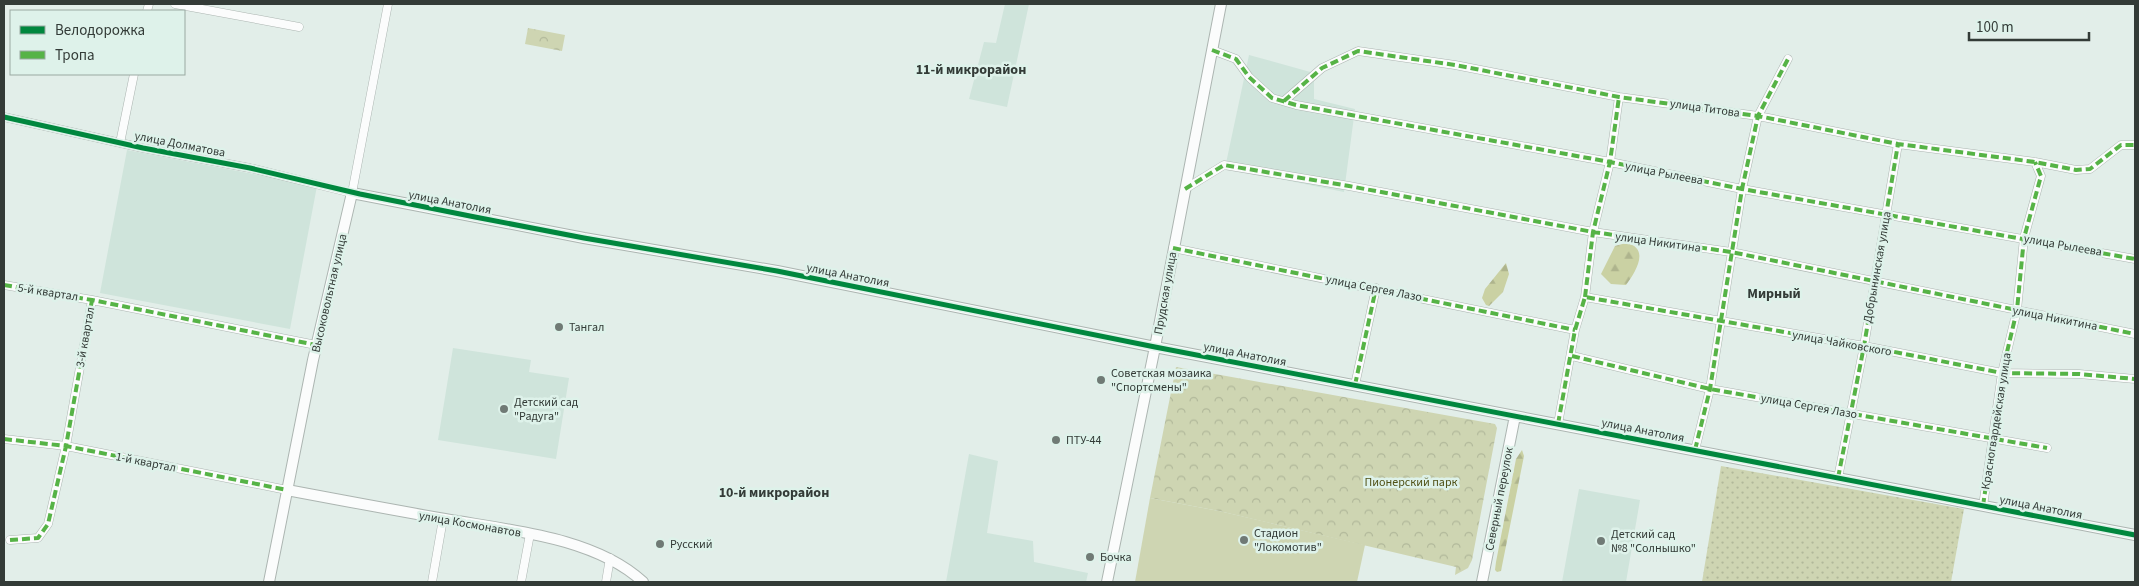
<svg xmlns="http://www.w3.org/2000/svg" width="2139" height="586" viewBox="0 0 2139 586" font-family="'Source Sans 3',sans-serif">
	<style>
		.built { fill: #cfe4db }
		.grass { fill: url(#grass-dots) }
		.forest { fill: url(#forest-firs) }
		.park { fill: url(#park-crowns) }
		.garden { fill: #ced5b2 }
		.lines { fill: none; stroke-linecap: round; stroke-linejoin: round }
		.street-casing { stroke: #acb5b1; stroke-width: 9 }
		.secondary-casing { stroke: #acb5b1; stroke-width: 12 }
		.street { stroke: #fbfcfc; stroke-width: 8 }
		.secondary { stroke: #fbfcfc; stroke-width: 10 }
		.quiet { stroke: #56b346; stroke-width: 4; stroke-dasharray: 8 4; stroke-linecap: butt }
		.cycleway-casing { stroke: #def2ea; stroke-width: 8 }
		.cycleway { stroke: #00873e; stroke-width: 5 }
		.poi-dot { fill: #707a75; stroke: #def2ea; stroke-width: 2 }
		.labels { text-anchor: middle; stroke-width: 5; stroke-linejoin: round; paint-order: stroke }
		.street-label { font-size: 12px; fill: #333b37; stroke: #def2ea }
		.poi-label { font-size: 12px; fill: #333b37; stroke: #def2ea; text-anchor: start }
		.park-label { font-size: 12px; fill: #505116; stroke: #def2ea }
		.neighbourhood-label { font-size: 14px; font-weight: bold; fill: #333b37; stroke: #def2ea }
	</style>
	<defs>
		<pattern id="grass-dots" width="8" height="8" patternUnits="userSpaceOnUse" patternTransform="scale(1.25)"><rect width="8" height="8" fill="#ced5b2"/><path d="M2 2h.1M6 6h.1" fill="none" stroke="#b1b89a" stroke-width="1.8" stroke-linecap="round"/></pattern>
		<pattern id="forest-firs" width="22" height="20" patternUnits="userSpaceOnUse" patternTransform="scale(1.25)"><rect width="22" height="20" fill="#cad1a3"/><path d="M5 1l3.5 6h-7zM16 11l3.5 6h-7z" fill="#aeb48d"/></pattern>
		<pattern id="park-crowns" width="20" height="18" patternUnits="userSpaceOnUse" patternTransform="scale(1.25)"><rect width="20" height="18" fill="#ced5b2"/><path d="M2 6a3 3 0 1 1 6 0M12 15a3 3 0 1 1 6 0" fill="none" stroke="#b1b89a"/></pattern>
	</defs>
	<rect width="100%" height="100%" fill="#e2eee9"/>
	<path class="built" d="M1005 4H1029L1007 107 969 99 984 42 996 43Z
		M1249 55 1314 73V99L1355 109 1344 192 1225 168Z
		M127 150 317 186 290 329 100 293Z
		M453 348 531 360 529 372 569 378 556 459 438 440Z
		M969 454 998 461 987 533 1033 541 1034 562 1088 573 1086 582H946Z
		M1579 489 1640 500 1626 582H1562Z"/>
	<path class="grass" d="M1721 466 1964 509 1951 582H1702Z"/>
	<path class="forest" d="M1626 243C1651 248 1635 273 1626 285L1611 284 1601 274 1615 246Z
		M1506 263 1509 274 1503 292 1489 306 1486 305 1482 298 1485 289Z
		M1522 450 1524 456 1501 571 1497 572 1495 570 1496 562 1516 459Z"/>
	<path class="park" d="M528 28 565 35 562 51 525 44Z
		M1176 367 1495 424 1497 428 1472 560 1468 568 1455 575 1456 567 1219 511 1150 498Z"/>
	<path class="garden" d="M1150 498 1219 511 1365 545 1357 582H1135Z"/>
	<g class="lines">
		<g class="street-casing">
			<path id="street" d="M175 4 299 27
				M147 11 149 4
				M1212 50 1236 59 1249 77 1272 98 1296 105 1610 162 1742 189 2135 259
				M1284 101 1322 68 1358 51 1455 65 1619 97 1758 116 1898 144 2035 162 2076 170 2090 169 2121 145H2135
				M4 117 143 148 250 168 352 193 388 4
				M120 143 134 74
				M1185 189 1224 165 1349 186 1593 232 1731 252 2135 334
				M1173 248 1575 330
				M4 285 92 300 316 345
				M1585 297 1593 232 1610 162 1619 97
				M1572 356 1710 389 2047 448
				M1355 385 1376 288
				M1558 424 1575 330 1585 297 1864 346 2002 373 2079 374 2135 379
				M4 439 66 446 287 490
				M1695 450 1710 389 1742 189 1758 116 1788 59
				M1838 478 1864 346 1898 144
				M1983 506 2002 373 2017 310 2024 238 2041 176 2035 162
				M10 540 38 538 48 524 66 446 92 300
				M432 582 443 519
				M521 582 530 534
				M606 582 610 558"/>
		</g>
		<g class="secondary-casing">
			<path id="secondary" d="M287 490C340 500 393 510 445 519 508 530 595 537 643 582
				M269 582 313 360 352 193 584 238 777 271 1155 347 2135 535
				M1107 582 1155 347 1221 4
				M1482 582 1515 416"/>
		</g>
		<use href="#street" class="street"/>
		<use href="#secondary" class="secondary"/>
		<path class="quiet" d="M1212 50 1236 59 1249 77 1272 98 1296 105 1610 162 1742 189 2135 259
			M1284 101 1322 68 1358 51 1455 65 1619 97 1758 116 1898 144 2035 162 2076 170 2090 169 2121 145H2135
			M1185 189 1224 165 1349 186 1593 232 1731 252 2135 334
			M1173 248 1575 330
			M4 285 92 300 316 345
			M1585 297 1593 232 1610 162 1619 97
			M1572 356 1710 389 2047 448
			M1355 385 1376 288
			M1558 424 1575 330 1585 297 1864 346 2002 373 2079 374 2135 379
			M4 439 66 446 287 490
			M1695 450 1710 389 1742 189 1758 116 1788 59
			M1838 478 1864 346 1898 144
			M1983 506 2002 373 2017 310 2024 238 2041 176 2035 162
			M10 540 38 538 48 524 66 446 92 300"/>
		<g class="cycleway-casing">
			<path id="cycleway" d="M4 117 143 148 250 168 360 194 475 217 584 238 777 271 1155 347 2135 535"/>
		</g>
		<use href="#cycleway" class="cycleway"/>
	</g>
	<g class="poi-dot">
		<circle cx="559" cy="327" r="5"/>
		<circle cx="1101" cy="380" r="5"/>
		<circle cx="504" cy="409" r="5"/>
		<circle cx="1056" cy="440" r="5"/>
		<circle cx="1244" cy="540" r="5"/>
		<circle cx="1601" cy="541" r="5"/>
		<circle cx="660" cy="544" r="5"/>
		<circle cx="1090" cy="557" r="5"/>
	</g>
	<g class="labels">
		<g class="street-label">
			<text transform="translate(1705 108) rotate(8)" y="4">улица Титова</text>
			<text transform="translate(180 144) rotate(11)" y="4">улица Долматова</text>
			<text transform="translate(1664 173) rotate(11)" y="4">улица Рылеева</text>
			<text transform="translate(450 202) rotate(11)" y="4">улица Анатолия</text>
			<text transform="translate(1658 242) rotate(8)" y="4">улица Никитина</text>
			<text transform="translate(2063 245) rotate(10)" y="4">улица Рылеева</text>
			<text transform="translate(1877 267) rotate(-80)" y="4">Добрынинская улица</text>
			<text transform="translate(848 275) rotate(11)" y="4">улица Анатолия</text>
			<text transform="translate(1374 288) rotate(11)" y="4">улица Сергея Лазо</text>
			<text transform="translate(48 292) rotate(9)" y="4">5-й квартал</text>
			<text transform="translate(329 293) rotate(-77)" y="4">Высоковольтная улица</text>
			<text transform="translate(1165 293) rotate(-80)" y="4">Прудская улица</text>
			<text transform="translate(2055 318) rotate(11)" y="4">улица Никитина</text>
			<text transform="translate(85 337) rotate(-80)" y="4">3-й квартал</text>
			<text transform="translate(1842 343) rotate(10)" y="4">улица Чайковского</text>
			<text transform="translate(1245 354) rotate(11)" y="4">улица Анатолия</text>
			<text transform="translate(1809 406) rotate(10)" y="4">улица Сергея Лазо</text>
			<text transform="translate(1996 421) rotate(-81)" y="4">Красногвардейская улица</text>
			<text transform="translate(1643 430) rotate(11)" y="4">улица Анатолия</text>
			<text transform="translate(146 462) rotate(11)" y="4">1-й квартал</text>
			<text transform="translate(1499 499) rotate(-79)" y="4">Северный переулок</text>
			<text transform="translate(2041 507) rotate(11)" y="4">улица Анатолия</text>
			<text transform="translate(470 524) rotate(10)" y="4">улица Космонавтов</text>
		</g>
		<g class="poi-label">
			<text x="569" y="331">Тангал</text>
			<text x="1111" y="377">Советская мозаика<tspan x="1111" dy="14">"Спортсмены"</tspan></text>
			<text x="514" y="406">Детский сад<tspan x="514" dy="14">"Радуга"</tspan></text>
			<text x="1066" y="444">ПТУ-44</text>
			<text x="1254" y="537">Стадион<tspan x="1254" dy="14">"Локомотив"</tspan></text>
			<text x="1611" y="538">Детский сад<tspan x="1611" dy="14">№8 "Солнышко"</tspan></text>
			<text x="670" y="548">Русский</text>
			<text x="1100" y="561">Бочка</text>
		</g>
		<g class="park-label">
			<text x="1411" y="486">Пионерский парк</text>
		</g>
		<g class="neighbourhood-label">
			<text x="971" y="74">11-й микрорайон</text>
			<text x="1774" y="298">Мирный</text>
			<text x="774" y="497">10-й микрорайон</text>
		</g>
	</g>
	<rect width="2139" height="586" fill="none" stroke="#333b37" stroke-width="10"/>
	<rect x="10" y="10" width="175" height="65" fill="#def2ea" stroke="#9aa9a2"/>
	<rect x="20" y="26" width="25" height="8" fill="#00873e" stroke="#9aa9a2"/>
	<text x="55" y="35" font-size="15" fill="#333b37">Велодорожка</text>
	<rect x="20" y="51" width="25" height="8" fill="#56b346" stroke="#9aa9a2"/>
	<text x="55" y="60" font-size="15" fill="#333b37">Тропа</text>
	<path d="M1969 32v8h120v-8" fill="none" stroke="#333b37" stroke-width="2.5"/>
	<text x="1976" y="32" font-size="15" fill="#333b37" stroke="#def2ea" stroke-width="4" paint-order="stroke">100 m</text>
</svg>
